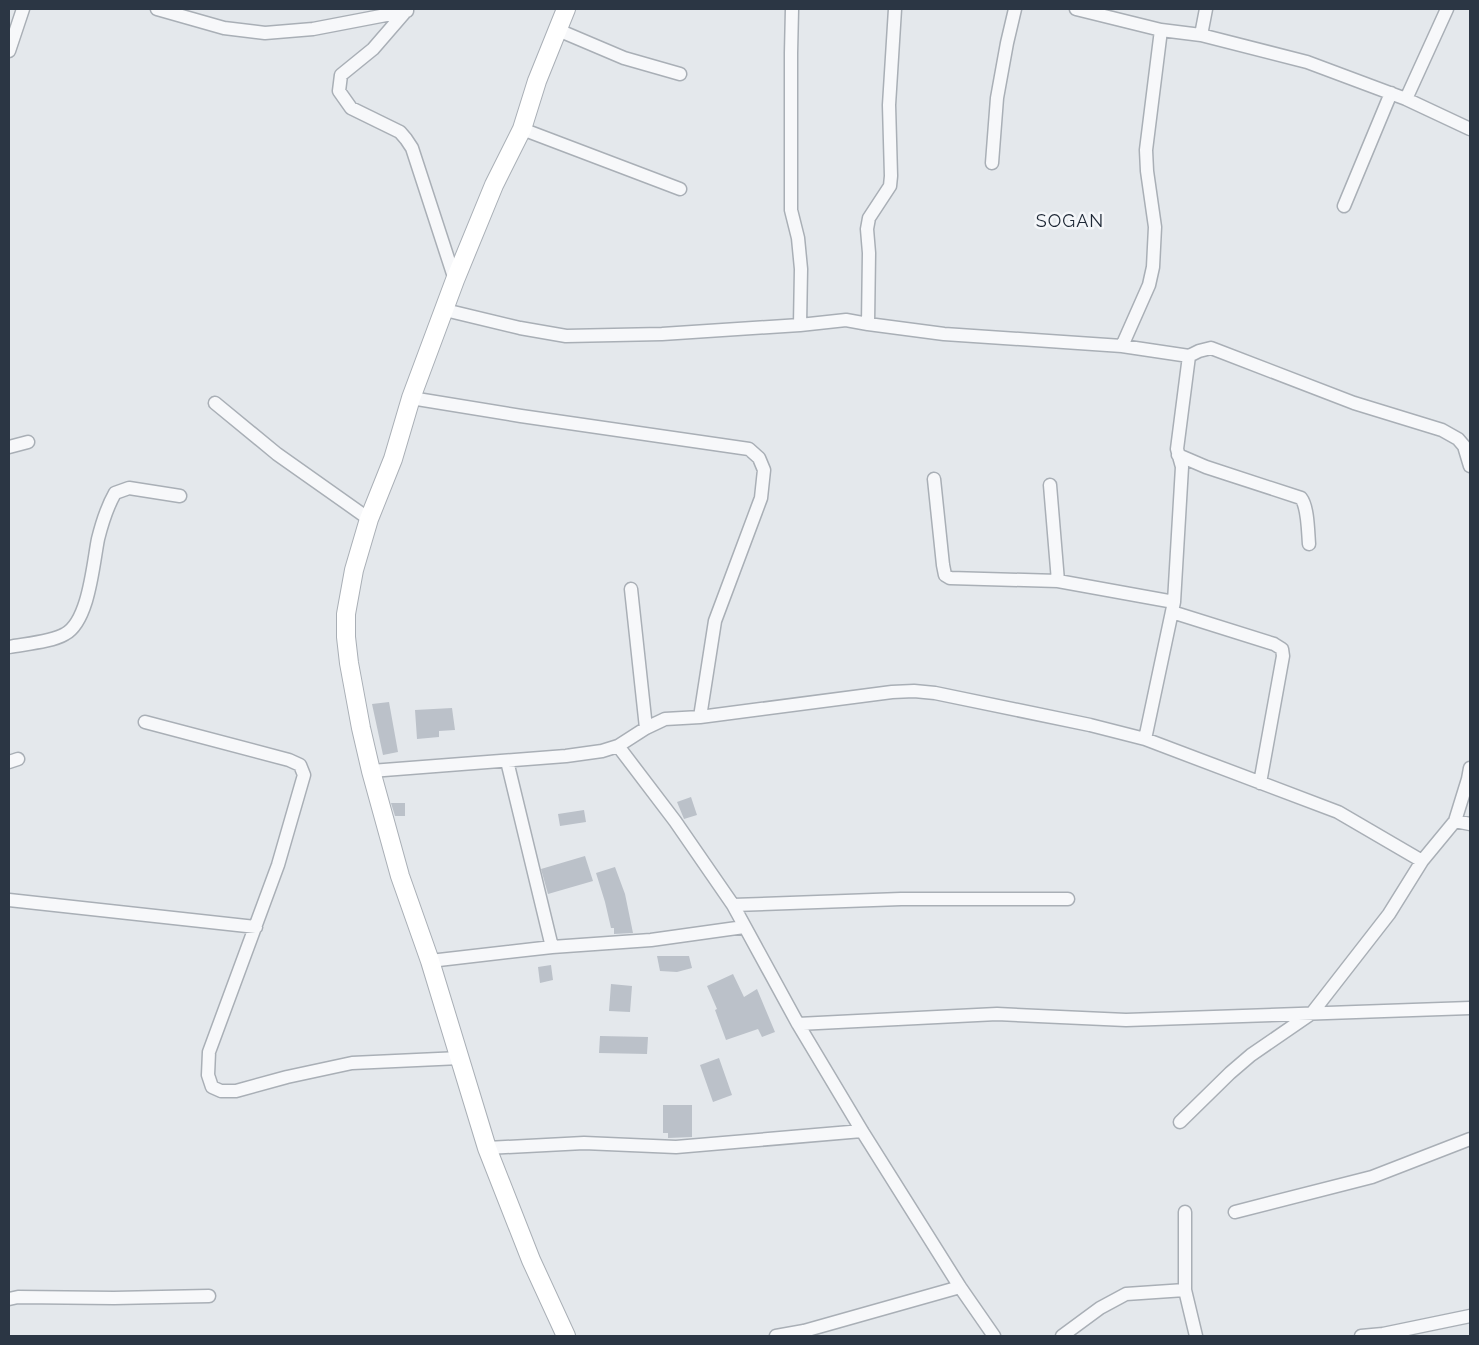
<svg xmlns="http://www.w3.org/2000/svg" width="1479" height="1345" viewBox="0 0 1479 1345" font-family="Raleway,sans-serif">
	<style>
		.building { fill: #bbc1c9 }
		.lines { fill: none; stroke-linecap: round; stroke-linejoin: round }
		.street-casing { stroke: #a9afb6; stroke-width: 15 }
		.secondary-casing { stroke: #a9afb6; stroke-width: 20 }
		.street { stroke: #f7f8fa; stroke-width: 12 }
		.secondary { stroke: #fff; stroke-width: 18 }
		.labels { text-anchor: middle; stroke-width: 5; stroke-linejoin: round; paint-order: stroke }
		.quarter-label { font-size: 18px; letter-spacing: 1px; fill: #1d2735; stroke: #f4f6f9 }
	</style>
	<rect width="100%" height="100%" fill="#e4e8ec"/>
	<path class="building" d="M389 702 398 752 383 755 372 704Z
		M452 708 455 730 439 731V737L417 739 415 710Z
		M691 797 697 815 684 819 677 802Z
		M391 803H405V816H395Z
		M584 810 586 822 560 826 558 814Z
		M585 856 593 881 548 894 541 869Z
		M615 867 625 894 633 933 614 934V928H611L605 902 596 873Z
		M657 956H689L692 968 677 972 660 971Z
		M551 965 553 980 540 983 538 967Z
		M733 974 744 997 757 989 775 1032 762 1037 758 1029 726 1040 715 1010 717 1009 707 986Z
		M611 984 632 986 630 1012 609 1011Z
		M600 1036 648 1037 647 1054 599 1053Z
		M719 1058 732 1095 713 1102 700 1065Z
		M663 1105H692V1137L668 1138V1133H663Z"/>
	<g class="lines">
		<g class="street-casing">
			<path id="street" d="M157 9 224 28 265 33 313 29 407 11
				M792 9 791 53V210L798 238 801 269 800 325
				M1076 9 1161 30 1201 35 1307 62 1406 99 1470 129
				M405 12 373 49 341 75 339 91 351 108 400 132 406 139 412 148 455 280
				M558 30 624 58 680 74
				M1201 35 1206 9
				M9 51 23 9
				M1406 99 1447 9
				M522 129 680 189
				M992 163 997 98 1007 43 1015 9
				M1344 206 1391 93
				M445 310 520 328 566 336 662 334 800 325 846 320 868 324 944 334 1122 346 1189 356 1199 351 1211 348 1354 403 1442 430 1458 439 1464 446 1470 466
				M868 324 869 253 867 229 869 218 890 186 891 176 889 105 895 9
				M1122 346 1149 285 1153 267 1155 227 1147 171 1146 150 1161 30
				M411 398 521 416 749 449 759 458 764 470 761 498 715 621 700 717
				M215 403 277 454 369 519
				M9 447 28 442
				M1178 455 1206 467 1301 498C1308 507 1308 532 1309 544
				M934 479 943 565 945 575 950 578 1058 581 1174 602
				M1050 485 1058 581
				M631 589 646 728
				M1172 612 1274 644 1282 649 1283 656 1260 783
				M9 647C24 644 52 642 65 634 89 621 93 564 98 539 102 523 107 507 115 493L129 488 180 496
				M145 722 289 760 300 765 304 775 278 865 209 1052 208 1075 212 1087 221 1091H236L287 1077 352 1063 460 1058
				M1145 739 1174 602 1182 467 1177 449 1189 356
				M618 746 675 821 733 905 798 1024 862 1131 960 1287 994 1336
				M507 761 552 947
				M9 762 18 759
				M371 771 566 756 602 751 618 746 646 728 665 719 700 717 892 692 914 691 935 693 1090 725 1145 739 1338 812 1422 861
				M1455 821 1470 824
				M9 900 256 927
				M733 905 901 899H1068
				M430 961 552 947 651 940 744 927
				M798 1024 997 1014 1126 1020 1470 1008
				M1180 1122 1230 1073 1251 1055 1312 1013 1389 914 1422 861 1455 821 1468 779 1470 768
				M487 1148 584 1143 676 1147 862 1131
				M1185 1212V1290L1196 1336
				M1235 1212 1372 1177 1470 1139
				M9 1299 18 1297 114 1298 209 1296
				M776 1336 804 1331 960 1287
				M1062 1336 1100 1308 1126 1294 1185 1290
				M1361 1336 1383 1334 1470 1316"/>
		</g>
		<g class="secondary-casing">
			<path id="secondary" d="M566 9 537 81 522 129 494 185 455 280 411 398 393 459 369 519 354 570 346 614V637L349 663 361 728 371 771 400 876 430 961 487 1148 531 1260 566 1336"/>
		</g>
		<use href="#street" class="street"/>
		<use href="#secondary" class="secondary"/>
	</g>
	<g class="labels">
		<g class="quarter-label">
			<text x="1070" y="227">SOGAN</text>
		</g>
	</g>
	<rect width="1479" height="1345" fill="none" stroke="#2b3644" stroke-width="20"/>
</svg>
